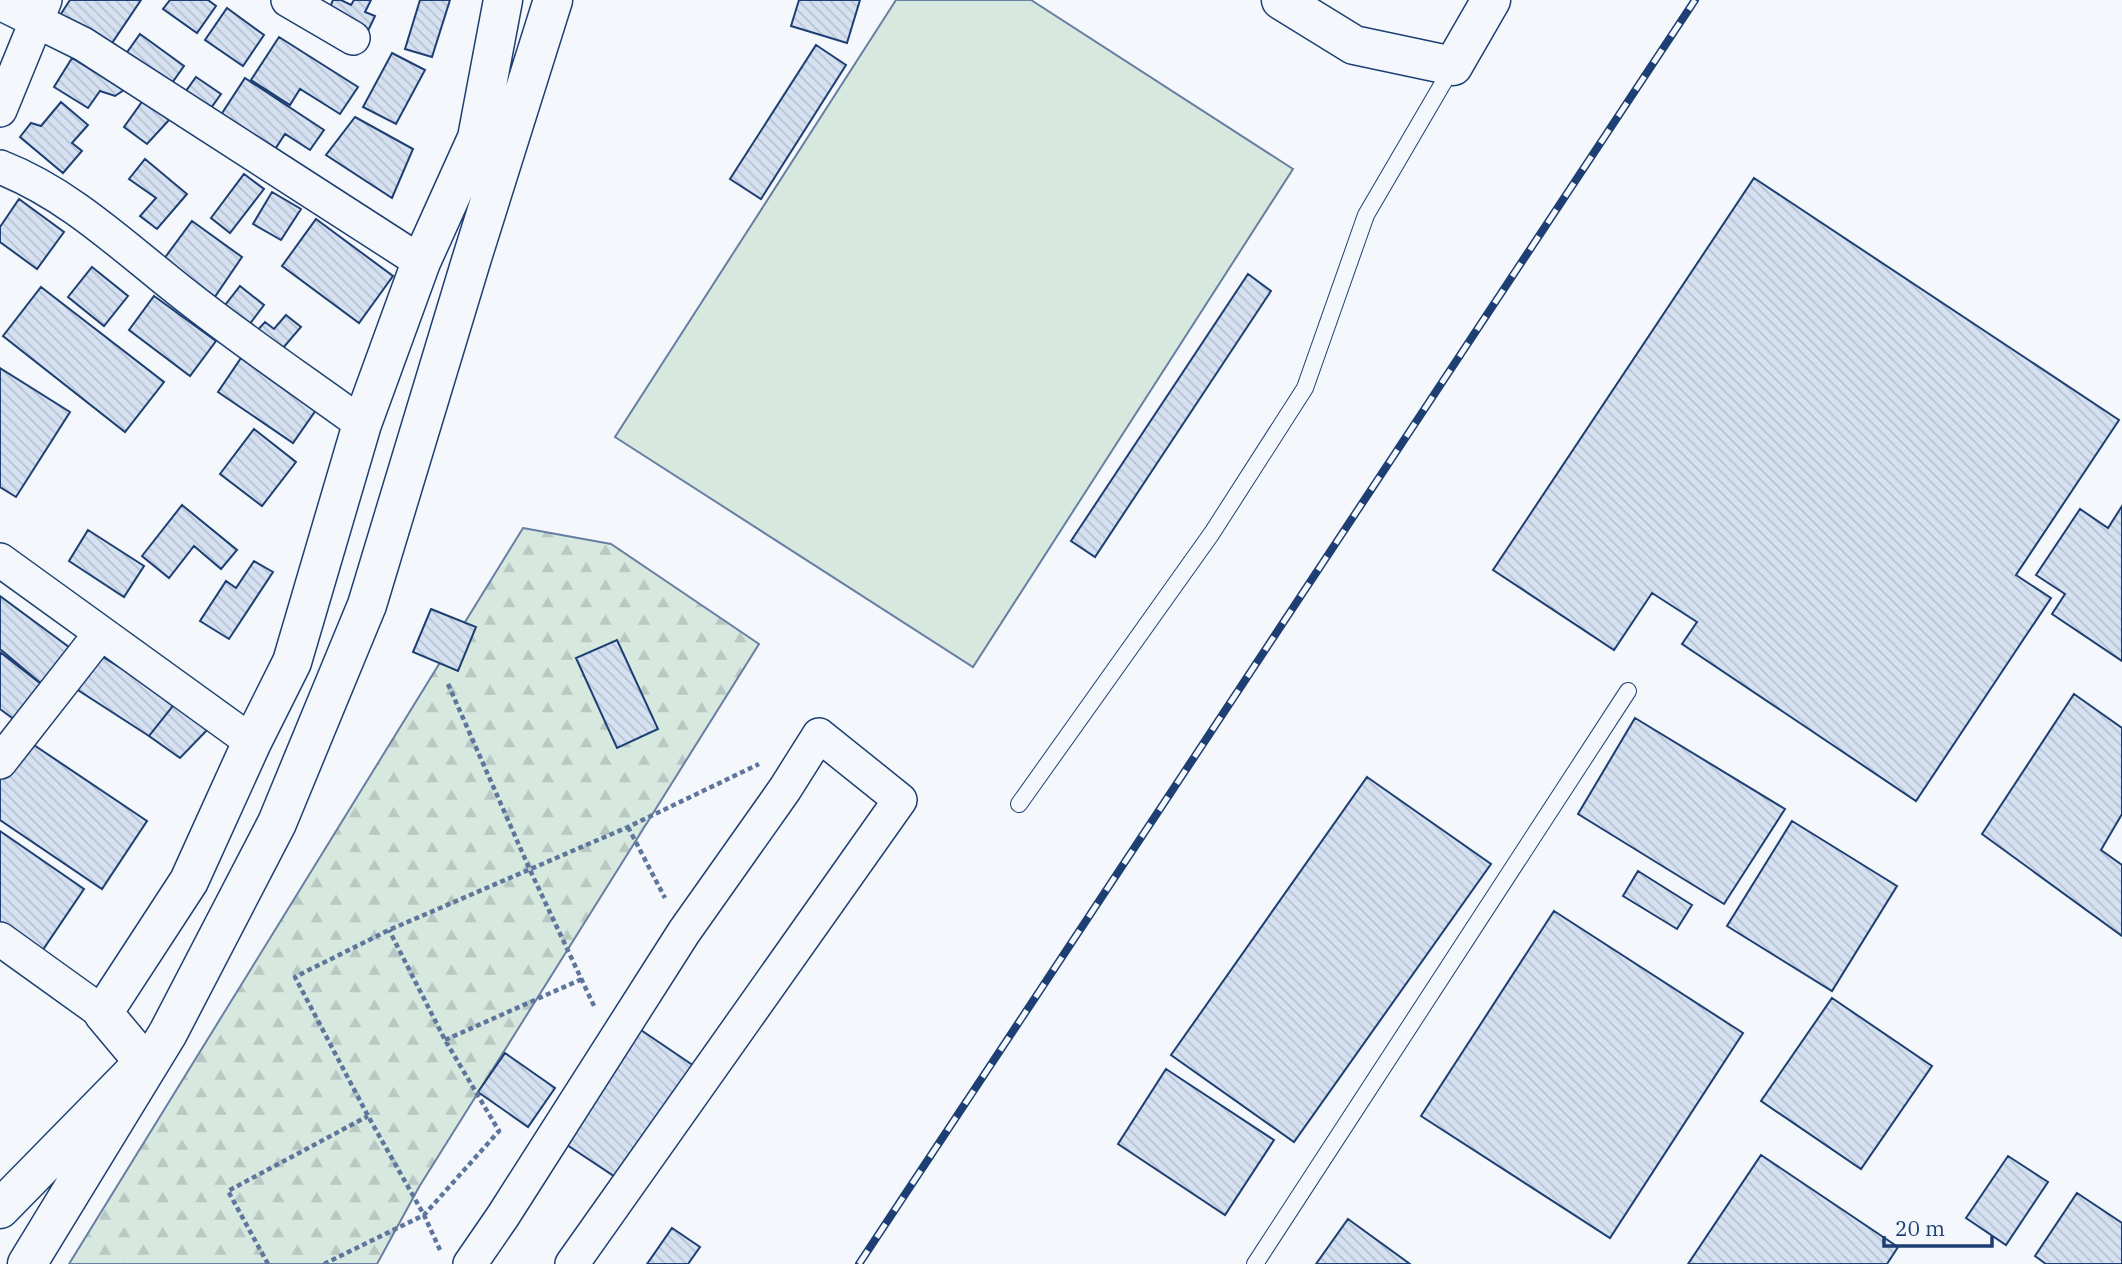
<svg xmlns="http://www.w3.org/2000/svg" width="2122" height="1264" viewBox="0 0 2122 1264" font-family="'IBM Plex Serif',serif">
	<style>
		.grass { fill: #d7e8df; stroke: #687fa3; stroke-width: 2 }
		.forest { fill: url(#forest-firs); stroke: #687fa3; stroke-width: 2 }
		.building { fill: url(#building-back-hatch); stroke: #1d3f73; stroke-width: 2 }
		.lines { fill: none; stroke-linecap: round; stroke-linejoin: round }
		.lane-casing { stroke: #1d3f73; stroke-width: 18 }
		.street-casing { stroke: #1d3f73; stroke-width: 36 }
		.secondary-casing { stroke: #1d3f73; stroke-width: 41 }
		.path { stroke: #5e769c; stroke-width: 4.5; stroke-dasharray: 5 3.5; stroke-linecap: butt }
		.lane { stroke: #f4f7fb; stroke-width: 16 }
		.street { stroke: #f4f7fb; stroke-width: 33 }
		.secondary { stroke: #f4f7fb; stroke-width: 38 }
		.rail-casing { stroke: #1d3f73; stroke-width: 8 }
		.rail { stroke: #f4f7fb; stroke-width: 5; stroke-dasharray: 16; stroke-linecap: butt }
	</style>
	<defs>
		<pattern id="forest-firs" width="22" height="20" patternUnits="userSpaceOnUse" patternTransform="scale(1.75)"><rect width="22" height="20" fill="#d7e8df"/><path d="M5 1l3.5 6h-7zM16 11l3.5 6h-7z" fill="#b8c8c3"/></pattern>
		<pattern id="building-back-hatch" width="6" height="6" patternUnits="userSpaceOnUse" patternTransform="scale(1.75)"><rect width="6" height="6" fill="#d5e0f0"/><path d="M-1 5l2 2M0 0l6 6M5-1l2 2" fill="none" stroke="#b6c1d1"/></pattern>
	</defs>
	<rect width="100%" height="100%" fill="#f4f7fb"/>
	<path class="grass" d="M896 0H1031L1293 169 973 667 615 437Z"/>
	<path class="forest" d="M523 528 611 544 759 644 419 1187 377 1264H69Z"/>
	<path class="building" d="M70 0H141L106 52 57 20Z
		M170 0H208L216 6 197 33 163 9Z
		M333 0H341L351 5 354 0H371L365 12 375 16 367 33 327 14Z
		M420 0H450L432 57 405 49Z
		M799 0H860L847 43 791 26Z
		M227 8 264 35 243 66 205 40Z
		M140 34 184 66 167 90 123 58Z
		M279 37 358 87 340 114 300 89 290 105 251 80Z
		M816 45 846 65 761 199 730 179Z
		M392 53 425 70 396 124 363 107Z
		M72 58 124 90 115 96 100 91 88 108 54 87Z
		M196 77 221 94 206 115 181 98Z
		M245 78 324 130 310 150 285 134 268 160 215 124Z
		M144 99 169 120 147 144 124 127Z
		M61 102 88 125 72 143 82 151 63 173 20 137 31 123 41 126Z
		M355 117 413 149 392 198 326 155Z
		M145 159 187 194 157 229 140 216 156 198 129 179Z
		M244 174 264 189 230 233 211 218Z
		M1754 178 2119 420 2016 575 2051 598 1916 801 1682 644 1697 622 1652 593 1614 650 1493 570Z
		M272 192 301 209 281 240 253 224Z
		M19 199 64 232 37 269 0 242V227Z
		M316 219 393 276 359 323 282 266Z
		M192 221 242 257 210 304 158 267Z
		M92 267 128 296 104 326 68 297Z
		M1248 274 1271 291 1095 557 1071 541Z
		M240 286 264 305 246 329 222 309Z
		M41 287 164 382 125 432 3 336Z
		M154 296 216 341 190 376 129 330Z
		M286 315 301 327 277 355 253 335 265 322 274 329Z
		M241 358 316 410 293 443 218 392Z
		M0 368 70 412 16 497 0 487Z
		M254 429 296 462 262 506 220 474Z
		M182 505 237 550 221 569 194 546 169 578 142 556Z
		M2122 506V661L2052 614 2065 594 2036 575 2080 509 2108 528Z
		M88 530 144 566 124 597 69 561Z
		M254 561 273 572 229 639 200 621 226 581 236 588Z
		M0 596 77 653 50 691 0 649Z
		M431 609 476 627 458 671 413 652Z
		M617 640 658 729 617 748 576 658Z
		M93 651 176 702 149 736 67 683Z
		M0 652 50 691 23 726 0 709Z
		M2074 694 2122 728V814L2101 850 2122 865V936L1982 834Z
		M176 702 209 728 180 758 149 736Z
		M1635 718 1785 809 1724 904 1578 814Z
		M25 739 147 821 102 889 0 820V776Z
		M1367 777 1491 864 1294 1142 1171 1055Z
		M1792 821 1897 886 1832 991 1727 926Z
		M0 831 84 889 38 957 0 932Z
		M1638 871 1692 905 1677 929 1623 896Z
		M1554 911 1743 1033 1610 1238 1421 1116Z
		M1832 998 1932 1066 1861 1169 1761 1101Z
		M635 1026 697 1068 620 1180 558 1139Z
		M505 1053 555 1088 528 1127 478 1092Z
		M1166 1069 1274 1140 1225 1215 1118 1144Z
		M1761 1155 1898 1247 1887 1264H1688Z
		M2008 1156 2048 1182 2006 1245 1966 1218Z
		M2077 1193 2122 1223V1264H2046L2035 1256Z
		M1348 1219 1410 1264H1316Z
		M672 1228 700 1247 688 1264H647Z"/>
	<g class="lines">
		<g class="lane-casing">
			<path id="lane" d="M1019 804 1212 533 1305 388 1366 215 1453 66
				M1255 1264 1628 691"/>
		</g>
		<g class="street-casing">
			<path id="street" d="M288 0 353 38
				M0 3 83 44 421 262
				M0 110 45 0
				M0 167C72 195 128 251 189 298 245 342 304 382 362 424
				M0 560 252 742
				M0 762 101 633
				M0 939 103 1013
				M470 1264 503 1216 684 932 785 789 819 735 900 800 572 1264"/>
		</g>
		<g class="secondary-casing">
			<path id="secondary" d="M1281 0 1354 45 1453 66 1491 0
				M0 1209 144 1062 103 1013 189 881 252 742 292 662 362 424 421 262 477 138 503 0
				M27 1264 168 1033 277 823 367 605 471 261 553 0"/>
		</g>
		<path class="path" d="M448 684 530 870 595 1008
			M628 827 665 898
			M445 1040 582 979
			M440 1250 424 1215 368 1116 295 977 389 930 628 827 759 764
			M268 1264 228 1191 368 1116
			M324 1264 424 1215 499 1131 445 1040 389 930"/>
		<use href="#lane" class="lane"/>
		<use href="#street" class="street"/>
		<use href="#secondary" class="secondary"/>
		<g class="rail-casing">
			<path id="rail" d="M859 1264 1695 0"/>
		</g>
		<use href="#rail" class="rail"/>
	</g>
	<path d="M1884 1236v10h108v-10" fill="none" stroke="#1d3f73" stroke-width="3.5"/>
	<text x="1895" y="1236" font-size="21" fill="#1d3f73" stroke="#f4f7fb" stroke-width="5" paint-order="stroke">20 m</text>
</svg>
